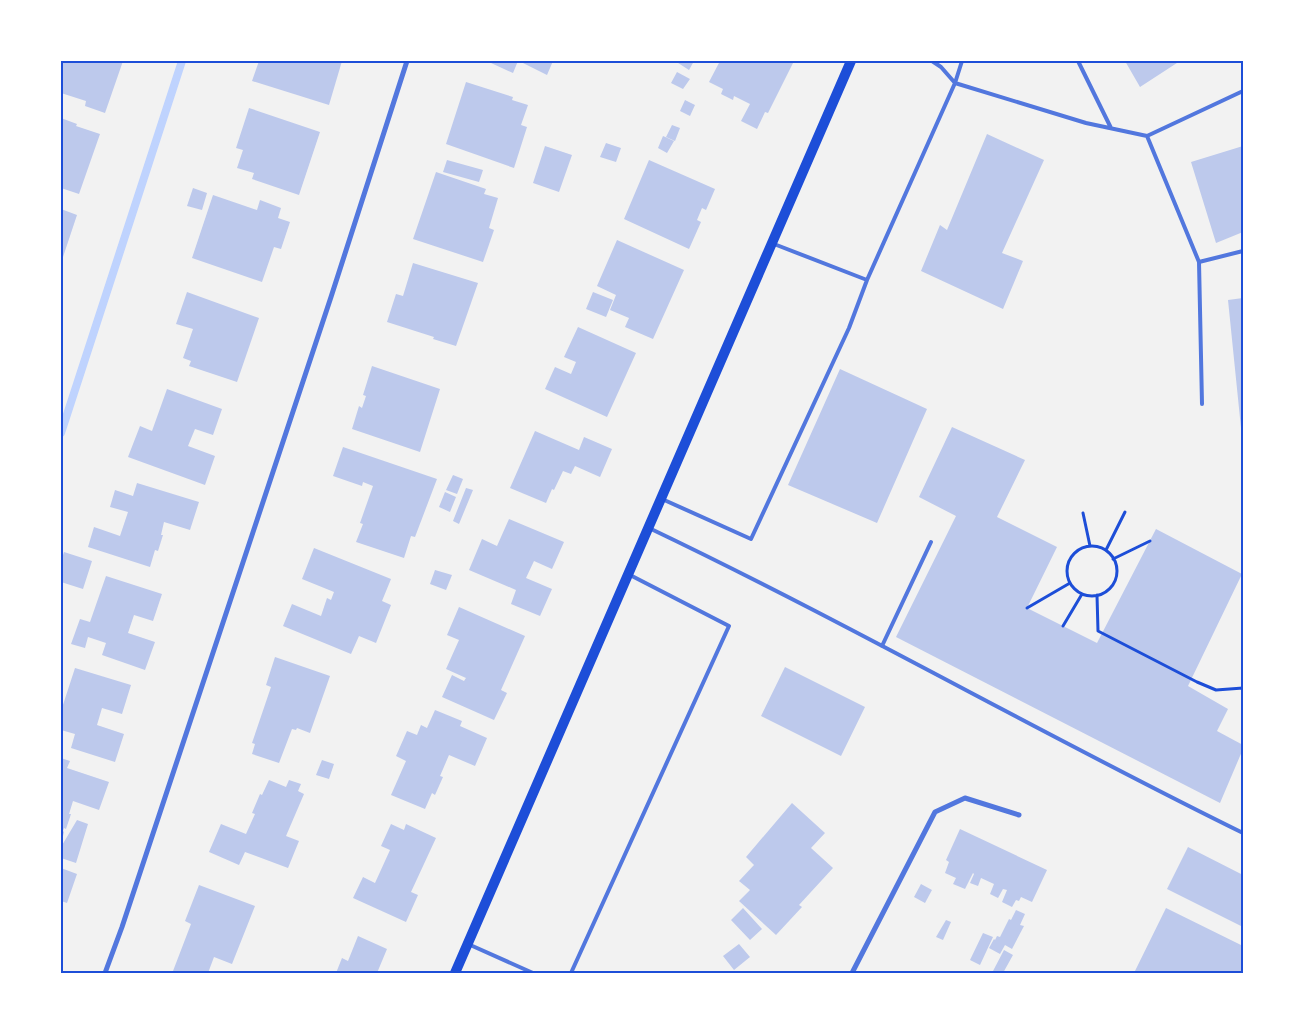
<svg xmlns="http://www.w3.org/2000/svg" width="1304" height="1034" viewBox="0 0 1304 1034" font-family="Mulish,sans-serif">
	<style>
		.lines { fill: none; stroke-linecap: round; stroke-linejoin: round }
		.stream { stroke: #bfd3fe; stroke-width: 8 }
		.building { fill: #bdc9ec }
		.path { stroke: #1d4ed8; stroke-width: 3 }
		.service { stroke: #5277de; stroke-width: 4 }
		.minor { stroke: #5277de; stroke-width: 5 }
		.secondary { stroke: #1d4ed8; stroke-width: 10 }
		.neatline { fill: none; stroke: #1d4ed8; stroke-width: 2 }
	</style>
	<rect width="100%" height="100%" fill="#f2f2f2"/>
	<g class="lines">
		<path class="stream" d="M61 433 182 61"/>
	</g>
	<path class="building" d="M61 61H123L105 113 85 106 86 101 61 93Z
		M259 61 265 63 266 61H342L329 105 252 81Z
		M492 61H518L513 73 491 63Z
		M519 61H553L547 75Z
		M675 61H694L689 70Z
		M720 61H794L768 113 765 112 757 129 741 121 750 104 734 96 733 100 721 94 723 89 709 82Z
		M1125 61H1180L1140 87Z
		M677 72 690 79 683 89 671 83Z
		M466 82 513 97 512 100 528 105 521 125 527 127 514 168 446 144Z
		M685 100 695 105 690 116 680 111Z
		M249 108 320 132 299 195 252 179 254 173 237 168 243 150 236 148Z
		M61 118 77 124 76 126 100 134 79 194 61 188Z
		M672 125 680 128 675 141 666 137Z
		M987 134 1044 160 1002 253 1023 261 1003 309 921 271 940 225 947 230Z
		M663 136 674 141 667 153 658 148Z
		M606 143 621 148 616 162 600 157Z
		M545 146 572 155 559 192 533 183Z
		M1243 146V232L1216 243 1191 162Z
		M447 160 483 170 479 182 443 172Z
		M649 160 715 189 706 210 702 208 697 220 701 222 689 249 624 219Z
		M436 172 486 189 484 194 498 198 489 228 494 230 483 262 413 239Z
		M193 188 207 193 202 210 187 206Z
		M213 195 257 210 260 200 281 208 278 218 290 222 281 249 274 247 262 282 192 258Z
		M61 209 77 215 62 260H61Z
		M617 240 684 270 653 339 625 327 629 318 610 310 616 295 597 286Z
		M413 263 478 283 456 346 433 339 434 337 387 322 396 294 403 296Z
		M187 292 259 318 237 382 189 366 191 361 183 358 193 329 176 324Z
		M593 292 613 300 606 317 586 309Z
		M1243 298V428H1241L1228 300Z
		M578 327 636 353 607 417 545 389 555 367 571 374 576 362 564 357Z
		M372 366 440 389 420 452 352 429 359 406 362 408 366 396 363 395Z
		M840 369 927 409 877 523 788 485Z
		M167 389 222 409 213 435 195 429 188 446 215 456 205 485 128 457 140 426 152 431Z
		M952 427 1025 460 997 517 1057 547 1027 608 1097 643 1156 529 1242 574 1188 686 1228 709 1217 731 1243 745V749L1220 803 896 637 956 516 919 497Z
		M535 431 579 450 584 437 612 449 600 477 575 466 571 474 563 471 554 490 552 489 546 503 510 488Z
		M343 447 437 479 415 537 411 536 404 558 356 542 363 524 360 523 373 486 363 482 362 486 333 476Z
		M453 475 463 479 457 494 446 490Z
		M137 483 199 502 190 530 164 522 161 535H163L158 551 155 550 150 567 88 547 94 527 120 536 128 512 110 507 115 490 133 496Z
		M466 488 473 490 459 524 453 521Z
		M445 492 456 497 450 512 439 507Z
		M509 519 564 542 552 569 534 561 526 578 552 589 540 616 511 604 516 590 469 570 482 539 497 546Z
		M314 548 391 579 382 601 391 605 376 643 359 636 351 654 283 626 292 604 321 616 327 598 331 600 334 592 302 579Z
		M64 552 92 561 83 589 61 582V561Z
		M435 570 452 575 446 590 430 584Z
		M106 576 162 594 153 621 134 615 128 633 155 642 145 670 102 655 106 643 88 637 85 648 71 644 80 619 90 622Z
		M459 607 525 636 501 690 507 693 494 720 442 697 452 675 464 681 466 678 446 669 459 640 447 635Z
		M275 657 330 676 310 733 297 728 296 730 292 729 279 763 252 754 255 744 252 743 271 687 266 685Z
		M785 667 865 707 841 756 761 716Z
		M75 668 131 685 122 714 102 708 97 725 124 734 115 762 71 748 75 734 61 730V711Z
		M435 710 462 721 460 726 487 738 475 766 449 755 440 776 443 777 435 795 432 793 425 809 391 795 406 761 396 756 407 731 417 735 421 725 427 728Z
		M61 758 70 761 67 768 109 782 99 810 73 801 69 814H71L66 829 64 828 63 831 64 832 62 840Z
		M322 760 334 764 329 779 316 775Z
		M269 780 286 787 289 780 301 784 298 791 304 794 286 836 299 841 288 868 245 852 239 865 209 852 221 824 246 834 255 814 252 813 260 794 262 795Z
		M792 803 825 833 811 848 833 868 799 905 802 907 776 935 739 901 750 890 739 881 754 865 746 857Z
		M77 820 88 824 76 863 61 858V847Z
		M391 824 404 830 406 824 436 838 411 892 418 895 406 922 353 898 363 877 375 883 390 850 381 846Z
		M960 829 1047 870 1032 902 1021 897 1019 901 1016 900 1012 907 1002 902 1007 890 1003 889 998 898 990 894 994 884 981 878 978 886 970 883 974 874 973 873 965 889 953 884 956 878 945 873 949 862 946 860Z
		M1188 847 1243 875V927L1167 889Z
		M61 868 77 874 67 903 61 901Z
		M921 884 932 890 925 903 914 897Z
		M199 885 255 906 232 964 214 957 208 973H179L173 971 191 924 185 921Z
		M743 908 762 929 750 940 731 920Z
		M1166 908 1243 946V973H1134Z
		M1016 910 1025 914 1020 925 1024 926 1012 949 1005 945 1000 954 989 948 994 939 995 940 997 936 1000 937 1009 919 1011 920Z
		M946 920 951 922 943 940 936 937Z
		M983 933 993 937 980 965 970 960Z
		M358 936 387 949 377 973H336L342 958 348 961Z
		M739 944 750 957 734 970 723 956Z
		M1004 950 1013 955 1003 973H996L993 971Z"/>
	<g class="lines">
		<path class="path" d="M1083 513 1090 546
			M1067 571a25 25 0 1 1 50 0a25 25 0 1 1-50 0Z
			M1106 550 1125 512
			M1113 559 1150 541
			M1097 595 1098 631 1197 682 1216 690 1243 688V738
			M1027 608 1070 583
			M1063 626 1082 594"/>
		<path class="service" d="M932 61 941 67 955 83 1086 123 1147 136 1243 91
			M1078 61 1111 128
			M1147 136 1199 262
			M774 244 867 280
			M1202 404 1199 262 1243 251
			M662 499 751 539 849 328 867 280 955 83 962 61
			M649 528C850 624 1043 735 1243 833
			M882 646 931 542
			M468 944 533 973
			M571 973 729 626 630 575"/>
		<path class="minor" d="M105 973 122 927 331 297 407 61
			M852 973 935 812 965 798 1019 815"/>
		<path class="secondary" d="M455 973 851 61"/>
	</g>
	<rect width="1304" height="1034" fill="none" stroke="#ffffff" stroke-width="125"/>
	<rect x="62" y="62" width="1180" height="910" class="neatline"/>
</svg>
